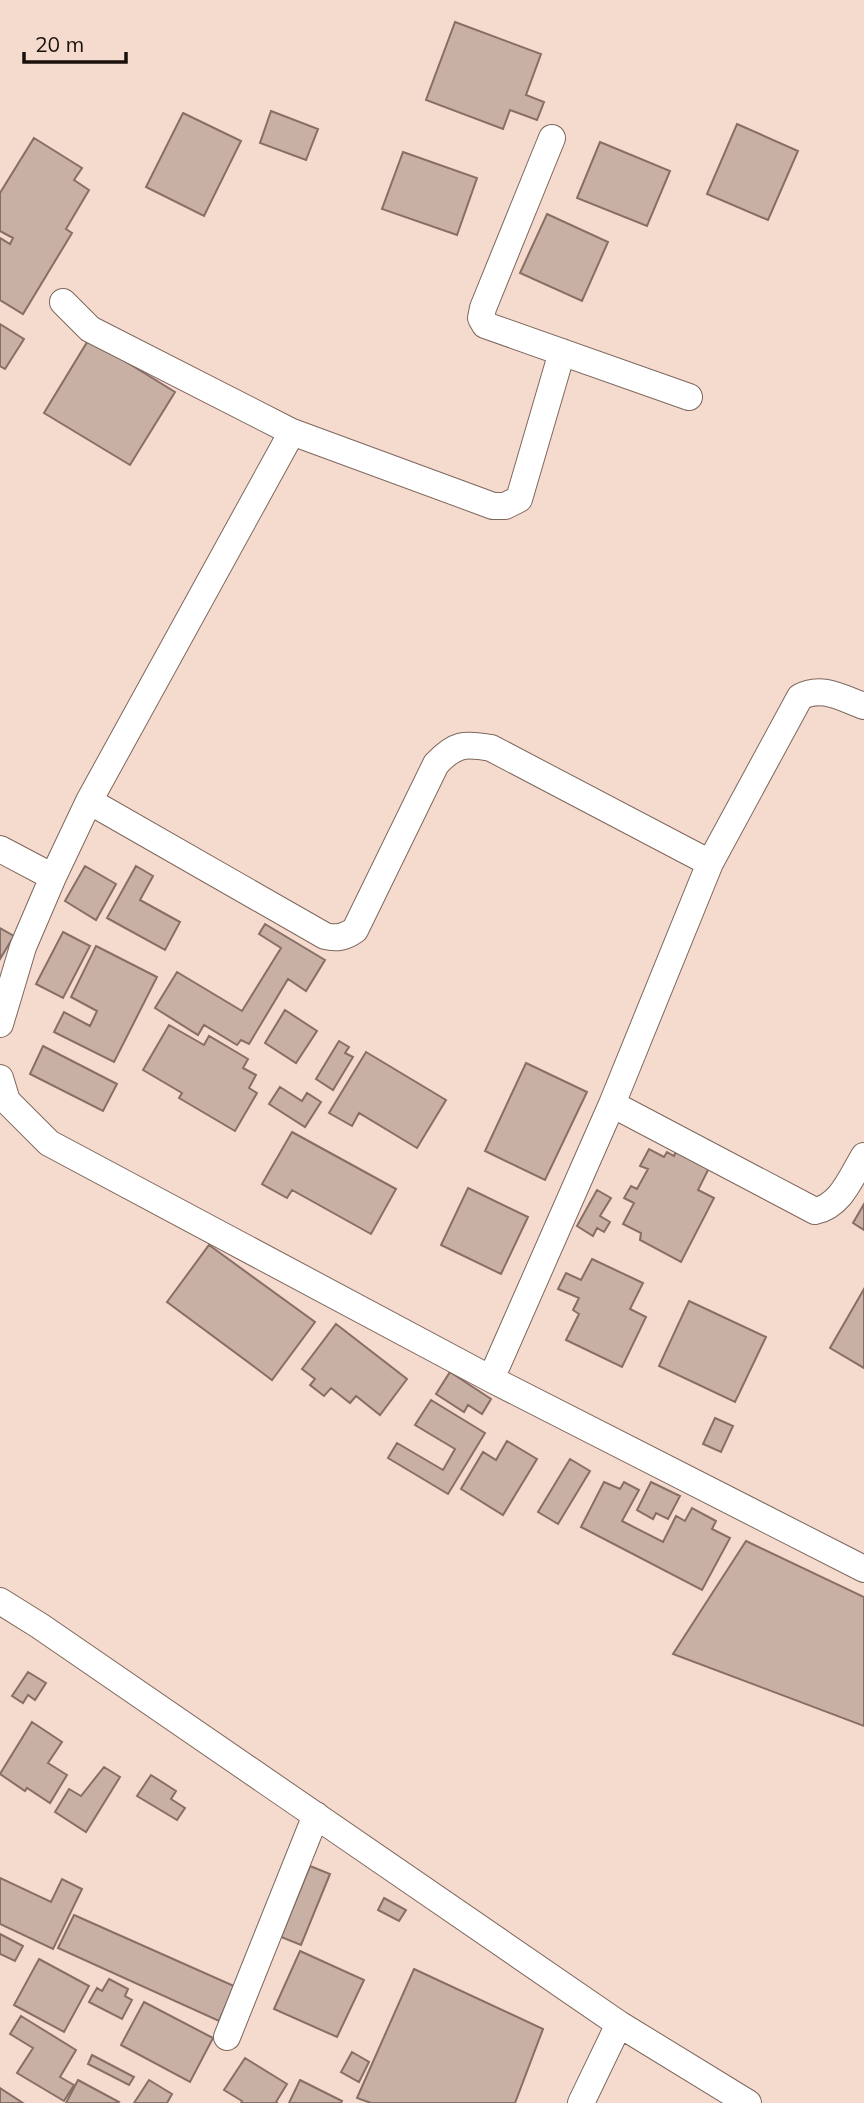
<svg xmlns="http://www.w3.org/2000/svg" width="864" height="2103" viewBox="0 0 864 2103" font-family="Mulish,sans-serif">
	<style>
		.building { fill: #c9b0a4; stroke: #876f65; stroke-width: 2 }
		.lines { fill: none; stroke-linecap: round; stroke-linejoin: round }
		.minor-casing { stroke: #7e675c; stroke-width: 28 }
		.minor { stroke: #fff; stroke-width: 26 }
	</style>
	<rect width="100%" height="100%" fill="#f5dace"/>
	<path class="building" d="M455 22 541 54 526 95 544 102 537 120 510 110 503 129 426 100Z
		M271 111 318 129 306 160 260 143Z
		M183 113 241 141 204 216 146 187Z
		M737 124 798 151 768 220 707 194Z
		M34 138 82 168 74 180 89 190 66 229 72 233 23 314 0 300V238L10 244 13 238 0 231V193Z
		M600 142 670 171 647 226 577 198Z
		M403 152 477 178 457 235 382 209Z
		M547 214 608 242 582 301 520 273Z
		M0 324 24 339 5 369 0 366Z
		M89 339 175 392 130 465 44 413Z
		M85 866 116 884 96 920 65 901Z
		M136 866 153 876 140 900 180 922 165 950 107 918Z
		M265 924 325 960 306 991 288 979 249 1044 241 1040 237 1045 204 1025 198 1035 155 1008 177 972 242 1011 281 948 259 934Z
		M0 928 14 936 0 959Z
		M63 932 90 946 63 998 36 984Z
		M96 946 157 977 114 1062 54 1032 64 1012 90 1026 97 1011 71 997Z
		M285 1010 317 1031 296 1063 265 1043Z
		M169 1025 204 1045 209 1036 248 1059 243 1068 256 1075 249 1088 257 1093 235 1131 179 1098 182 1093 143 1070Z
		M339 1041 349 1047 345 1053 353 1057 333 1090 316 1079Z
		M43 1046 117 1084 103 1111 30 1074Z
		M366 1052 446 1100 417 1148 359 1113 352 1126 329 1113Z
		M526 1063 587 1092 545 1180 485 1151Z
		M280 1087 302 1101 307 1093 321 1102 305 1127 269 1104Z
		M292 1132 396 1189 371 1234 292 1190 287 1198 262 1184Z
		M678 1147 711 1164 698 1190 714 1198 681 1262 640 1240 641 1233 623 1224 634 1203 624 1198 631 1186 637 1189 648 1169 640 1166 649 1149 664 1157 667 1152 674 1156Z
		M468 1188 528 1217 501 1274 441 1245Z
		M597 1190 611 1198 600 1216 610 1222 604 1232 597 1228 593 1236 577 1226Z
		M864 1204V1230L853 1223Z
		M209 1245 315 1322 272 1380 167 1302Z
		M592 1259 643 1283 630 1309 646 1317 622 1367 566 1340 579 1314 573 1310 579 1298 558 1289 566 1273 581 1280Z
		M864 1289V1368L830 1348Z
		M689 1301 766 1337 735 1402 659 1366Z
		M336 1324 407 1379 380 1415 356 1396 350 1403 331 1388 324 1396 310 1385 315 1379 302 1369Z
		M450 1372 491 1399 482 1414 468 1405 464 1412 436 1394Z
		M431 1400 485 1433 448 1494 388 1458 397 1443 443 1470 455 1449 415 1425Z
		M715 1418 733 1426 721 1452 703 1444Z
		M507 1441 537 1459 503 1515 461 1489 483 1452 496 1460Z
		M570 1459 590 1471 558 1524 538 1512Z
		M604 1482 620 1489 624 1482 639 1490 622 1521 663 1542 676 1516 685 1521 692 1508 716 1521 712 1529 730 1538 702 1590 581 1527Z
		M651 1482 680 1496 668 1519 656 1513 653 1519 637 1510Z
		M746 1541 864 1597V1726L673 1654Z
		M28 1672 46 1683 35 1700 28 1695 23 1703 12 1696Z
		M32 1722 62 1742 48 1763 67 1775 50 1803 27 1788 25 1791 0 1774Z
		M104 1767 120 1777 86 1832 55 1812 69 1789 81 1796Z
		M151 1775 176 1791 171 1799 185 1808 177 1820 137 1796Z
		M310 1866 330 1874 301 1945 281 1937Z
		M0 1878 51 1902 62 1879 82 1889 53 1949 0 1924Z
		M384 1898 406 1910 399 1921 378 1910Z
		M74 1915 234 1986 219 2021 58 1948Z
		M0 1934 23 1946 15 1961 0 1954Z
		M300 1951 364 1980 337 2037 274 2009Z
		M39 1959 89 1986 64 2032 14 2005Z
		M414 1969 543 2029 515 2103H371L357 2098Z
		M109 1979 128 1989 125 1996 132 2000 122 2019 89 2002 97 1988 102 1991Z
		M144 2002 213 2038 190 2082 121 2045Z
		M21 2016 76 2050 60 2077 74 2085 64 2101 17 2073 33 2048 10 2034Z
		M352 2052 369 2062 359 2082 341 2072Z
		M92 2055 134 2077 129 2085 88 2064Z
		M245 2058 287 2084 276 2102 278 2103H241L242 2101 224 2090Z
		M78 2080 119 2102 118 2103H66Z
		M149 2080 172 2094 167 2103H134Z
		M300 2080 342 2101 341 2103H289Z
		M0 2088 23 2103H0Z"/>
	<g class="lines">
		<g class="minor-casing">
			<path id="minor" d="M552 138 483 308 481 318 485 325 689 397
				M292 432 493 506H505L519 499 562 352
				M89 801 325 936C337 939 345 937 355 930L436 764C455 744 464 743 491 748L710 863
				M0 849 53 877 23 947 0 1024
				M53 877 89 801 292 432 90 329 63 302
				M0 1078 7 1101 49 1143 491 1379 864 1569
				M612 1104 815 1211C841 1206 851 1177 864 1156
				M491 1379 612 1104 710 863 800 697C821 685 842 698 864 706
				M0 1601 40 1626 619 2024 748 2103
				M227 2037 316 1815
				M581 2103 619 2024"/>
		</g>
		<use href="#minor" class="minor"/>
	</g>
	<path d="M24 52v10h102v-10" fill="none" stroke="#19100c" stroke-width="3.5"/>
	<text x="35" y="52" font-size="21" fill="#19100c" stroke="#f5dace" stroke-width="5" paint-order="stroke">20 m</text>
</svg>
